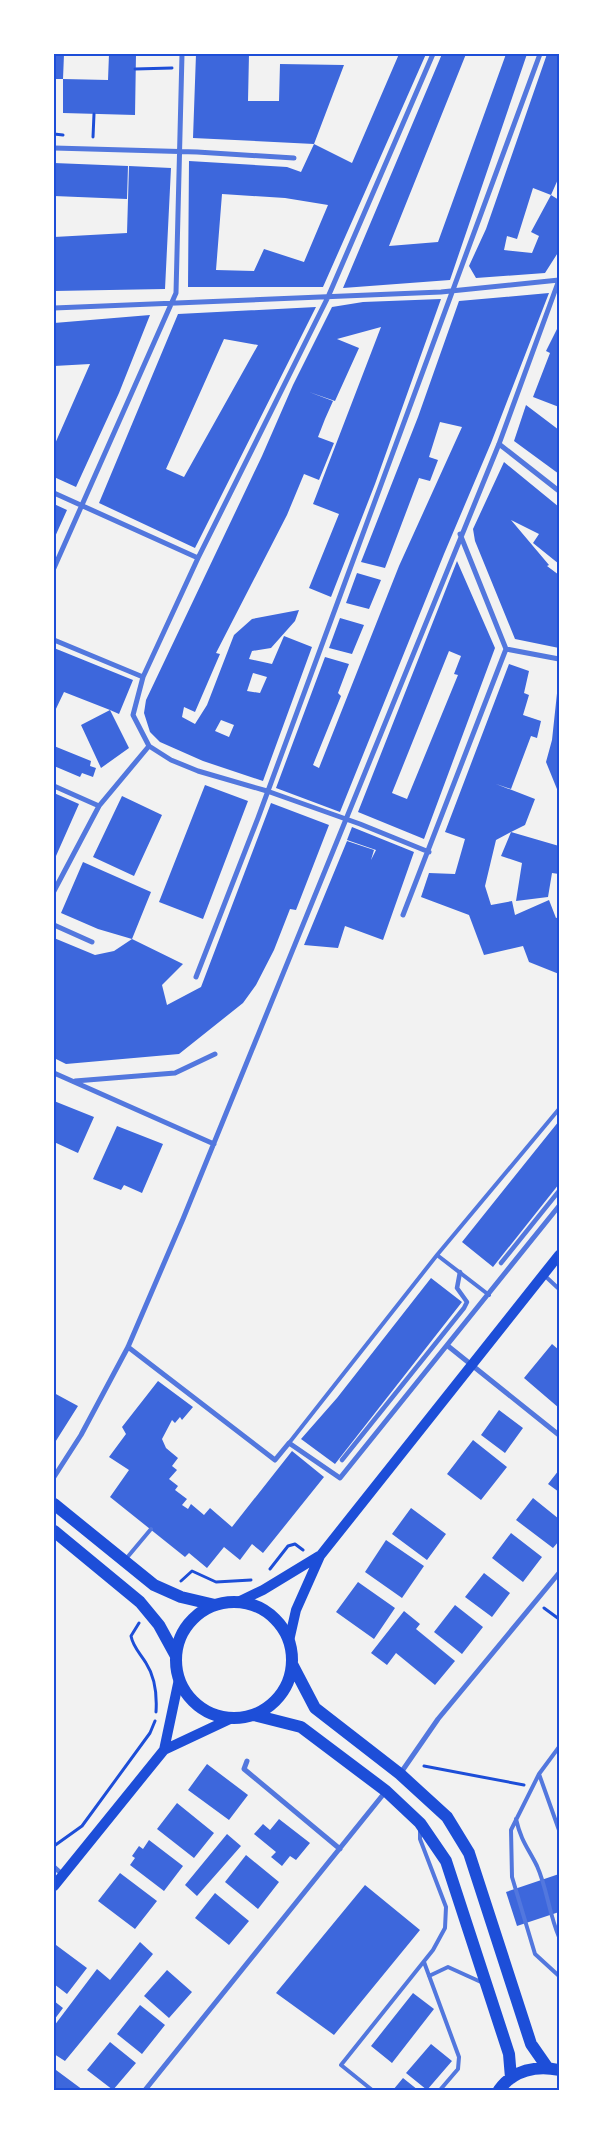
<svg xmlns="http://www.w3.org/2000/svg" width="613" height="2144" viewBox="0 0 613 2144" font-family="'DejaVu Sans',sans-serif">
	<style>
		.building { fill: #3d67dc; fill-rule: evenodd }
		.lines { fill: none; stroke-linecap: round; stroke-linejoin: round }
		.path { stroke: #1d4ed8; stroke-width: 3 }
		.service { stroke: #5277de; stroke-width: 4 }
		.pedestrian { stroke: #5277de; stroke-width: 4.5 }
		.minor { stroke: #5277de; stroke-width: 5 }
		.secondary { stroke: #1d4ed8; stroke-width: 10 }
		.primary { stroke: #1d4ed8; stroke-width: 12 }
		.neatline { fill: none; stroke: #1d4ed8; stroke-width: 2 }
	</style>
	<rect width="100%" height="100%" fill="#f2f2f2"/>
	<path class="building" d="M54 54H64L63 79 108 80 109 54H136L135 115 63 113V79H54Z
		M196 54H249L248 101H279L280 64 344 65 314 144 352 163 399 54H426L323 287H188L189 161 287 167 301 172 314 144 193 138ZM222 194 285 198 328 205 304 262 264 249 254 271 216 270Z
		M442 54H466L389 246 438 242 506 54H527L450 280 343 288Z
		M547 54H559V177L551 195 533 188 517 239 507 236 504 250 532 253 539 236 531 232 551 195 559 200V251L545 273 476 278 469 266 486 229Z
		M54 163 128 166 127 199 54 196Z
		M129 166 171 168 165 289 54 291V237L127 233Z
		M549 293 491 443 444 554 340 812 276 788 325 657 349 664 338 693 341 696 313 765 319 768 399 566 462 427 440 422 429 457 438 460 430 481 419 478 385 568 361 562 418 417 459 301Z
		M441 299 375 484 331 597 309 588 339 514 313 504 381 327 337 339 359 348 335 401 309 392 333 401 325 419 317 416 325 419 318 437 334 443 319 480 304 474 287 515 216 653 220 654 195 712 184 707 182 717 195 724 207 705 234 635 252 619 299 610 295 621 271 648 252 651 249 659 272 664 284 636 312 647 263 781 203 761 160 742 150 732 144 713 146 700 262 456 293 385 332 307 363 302ZM253 673 267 677 260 693 247 691ZM221 720 234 725 229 737 215 731Z
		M316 307 195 548 99 503 178 314ZM224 339 258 345 184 477 166 469Z
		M150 315 119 393 76 487 54 477V446L90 364 54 366V323Z
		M559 325V407L533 397 550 353 546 351Z
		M526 405 559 430V474L514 441Z
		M504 462 559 507V564L533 543 539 534 511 520 549 565 547 566 559 575V648L515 639 475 541 473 529Z
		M54 504 67 510 54 539Z
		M457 561 495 648 424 839 358 812ZM449 651 461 656 454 674 458 675 407 799 392 793Z
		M357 573 381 580 369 609 346 603Z
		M340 618 364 625 352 654 329 648Z
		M54 648 133 680 119 714 110 710 129 748 101 768 81 725 110 710 64 692 54 713Z
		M509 664 529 671 524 693 529 695 523 715 541 721 537 738 531 736 511 789 496 784 535 799 525 825 511 832 559 846V874L552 873 548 897 516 901 522 863 501 856 511 832 496 840 485 886 491 905 512 901 515 915 549 900 556 918 559 917V974L529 962 523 946 484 955 469 915 421 897 429 873 455 874 465 839 445 832Z
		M558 684H559V794L546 762 552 740Z
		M54 746 91 761 90 766 96 768 93 777 82 773 80 777 54 766Z
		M205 785 248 801 203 919 159 902Z
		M54 793 79 804 56 856 54 855Z
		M122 796 162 815 134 876 93 857Z
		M271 803 329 825 296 910 290 909 274 950 256 985 243 1003 179 1054 66 1064 54 1058V938L95 955 114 951 132 939 98 929 61 913 83 862 151 892 132 939 183 964 162 985 167 1005 201 987Z
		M352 827 414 852 383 940 345 926 338 948 304 945 347 841 374 850 371 860 376 850 347 840Z
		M54 1101 94 1117 78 1153 54 1142Z
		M559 1121V1184L493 1267 462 1242Z
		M117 1126 163 1144 142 1193 124 1185 121 1190 93 1179Z
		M431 1278 462 1302 335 1464 301 1439 337 1398Z
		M552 1344 559 1350V1408L524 1378Z
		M158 1381 193 1407 182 1420 180 1417 175 1423 172 1420 162 1439 166 1448 178 1458 172 1466 177 1470 169 1479 178 1486 175 1490 187 1499 182 1505 188 1509 191 1504 204 1515 210 1508 232 1527 292 1451 324 1477 263 1553 252 1544 240 1560 224 1547 207 1568 189 1553 185 1557 110 1497 129 1470 109 1457 126 1434 122 1427Z
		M54 1393 78 1406 54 1444Z
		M499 1410 523 1428 505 1453 481 1435Z
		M473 1440 507 1467 481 1500 447 1474Z
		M559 1470V1492L548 1484Z
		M533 1498 559 1519V1541L553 1548 516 1520Z
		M411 1508 446 1534 427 1560 392 1534Z
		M511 1533 542 1557 523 1582 492 1558Z
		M386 1540 424 1566 402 1598 365 1572Z
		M484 1573 510 1593 492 1617 465 1597Z
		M358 1582 395 1608 374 1639 336 1612Z
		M455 1605 483 1627 462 1654 434 1632Z
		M404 1611 420 1624 416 1629 455 1661 435 1685 396 1653 387 1665 371 1653Z
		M207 1764 248 1795 229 1820 188 1790Z
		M177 1803 214 1833 194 1858 157 1829Z
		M279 1819 310 1843 296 1860 290 1856 282 1866 271 1857 276 1852 254 1834 263 1824 270 1830Z
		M227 1834 241 1846 197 1896 185 1885Z
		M149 1840 183 1866 164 1891 130 1865 135 1858 132 1856 139 1846 143 1849Z
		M246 1855 279 1882 258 1909 225 1882Z
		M120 1873 157 1901 135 1929 98 1901Z
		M559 1874V1912L517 1926 506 1892Z
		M365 1885 420 1930 334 2035 276 1993Z
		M215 1893 249 1921 229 1945 195 1918Z
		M140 1942 153 1954 65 2061 54 2054V2026L97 1969 110 1980Z
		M56 1945 87 1968 67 1994 54 1984V1948Z
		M167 1970 192 1992 169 2018 144 1996Z
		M413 1993 434 2009 392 2063 371 2046Z
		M54 2001 63 2008 54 2020Z
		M140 2005 165 2025 142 2054 117 2034Z
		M110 2042 136 2063 113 2090 87 2070Z
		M431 2044 452 2061 427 2090 406 2073Z
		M56 2070 83 2090H54Z
		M403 2078 418 2090H393Z"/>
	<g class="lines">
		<path class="path" d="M135 69 172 68
			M54 134 63 135
			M93 137 94 114
			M270 1569 288 1546 295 1544 303 1550
			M181 1581 192 1571 216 1582 251 1580
			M544 1608 559 1619
			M139 1623 131 1636C133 1647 140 1653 146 1663 155 1677 157 1696 156 1712
			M424 1766 524 1785
			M54 1846 82 1826 150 1733 155 1721"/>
		<path class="service" d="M437 1255 559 1109
			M544 1275 559 1289
			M289 1443 437 1255 489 1295
			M125 1560 151 1529
			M559 1747 539 1774 511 1830 512 1877 535 1954 559 1976
			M539 1774 559 1830
			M516 1819C521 1841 528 1848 537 1866 547 1888 549 1914 559 1937
			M424 1962 459 2057 458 2069 440 2090
			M429 1976 448 1967 481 1982
			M372 2090 341 2065 433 1950 445 1928 446 1907 420 1839V1830"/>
		<path class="pedestrian" d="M501 1263 559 1191
			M342 1460 464 1308 467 1302 457 1288 460 1272"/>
		<path class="minor" d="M54 148 197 152 294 158
			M54 308 441 292 559 280
			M499 444 559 491
			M54 493 198 558
			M54 568 176 293 182 54
			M54 640 143 677
			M506 649 559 659
			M54 786 99 806
			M429 852 360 824 267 791 198 771 171 760 149 746 133 715 143 677 198 558 328 297 433 54
			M54 891 99 806 149 746
			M403 915 506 649 460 534
			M54 925 92 942
			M196 977 258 818 540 54
			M54 1073 214 1144
			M75 1081 175 1073 215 1054
			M448 1346 559 1435
			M128 1347 275 1460 289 1443 340 1478 559 1206
			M54 1477 81 1435 128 1347 183 1219 499 444 559 280
			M247 1761 244 1769 340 1849
			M400 1774 438 1719 559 1573
			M54 1867 63 1875
			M145 2090 386 1791"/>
		<path class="secondary" d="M238 1602 263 1590 319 1556
			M289 1641 296 1610 320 1556 559 1255
			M164 1750 179 1679
			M54 1886 164 1750 230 1719"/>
		<path class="primary" d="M54 1504 154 1585 181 1597 215 1605
			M54 1531 140 1602 159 1625 176 1656
			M176 1660a58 58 0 1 1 116 0a58 58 0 1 1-116 0Z
			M292 1664 315 1708 400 1774 447 1817 469 1853 531 2044 547 2067
			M254 1715 301 1727 386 1791 420 1823 446 1861 509 2054 511 2078
			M499 2090C513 2070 537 2065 559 2070"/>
	</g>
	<rect width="613" height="2144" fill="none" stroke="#ffffff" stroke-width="110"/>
	<rect x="55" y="55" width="503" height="2034" class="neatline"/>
</svg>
